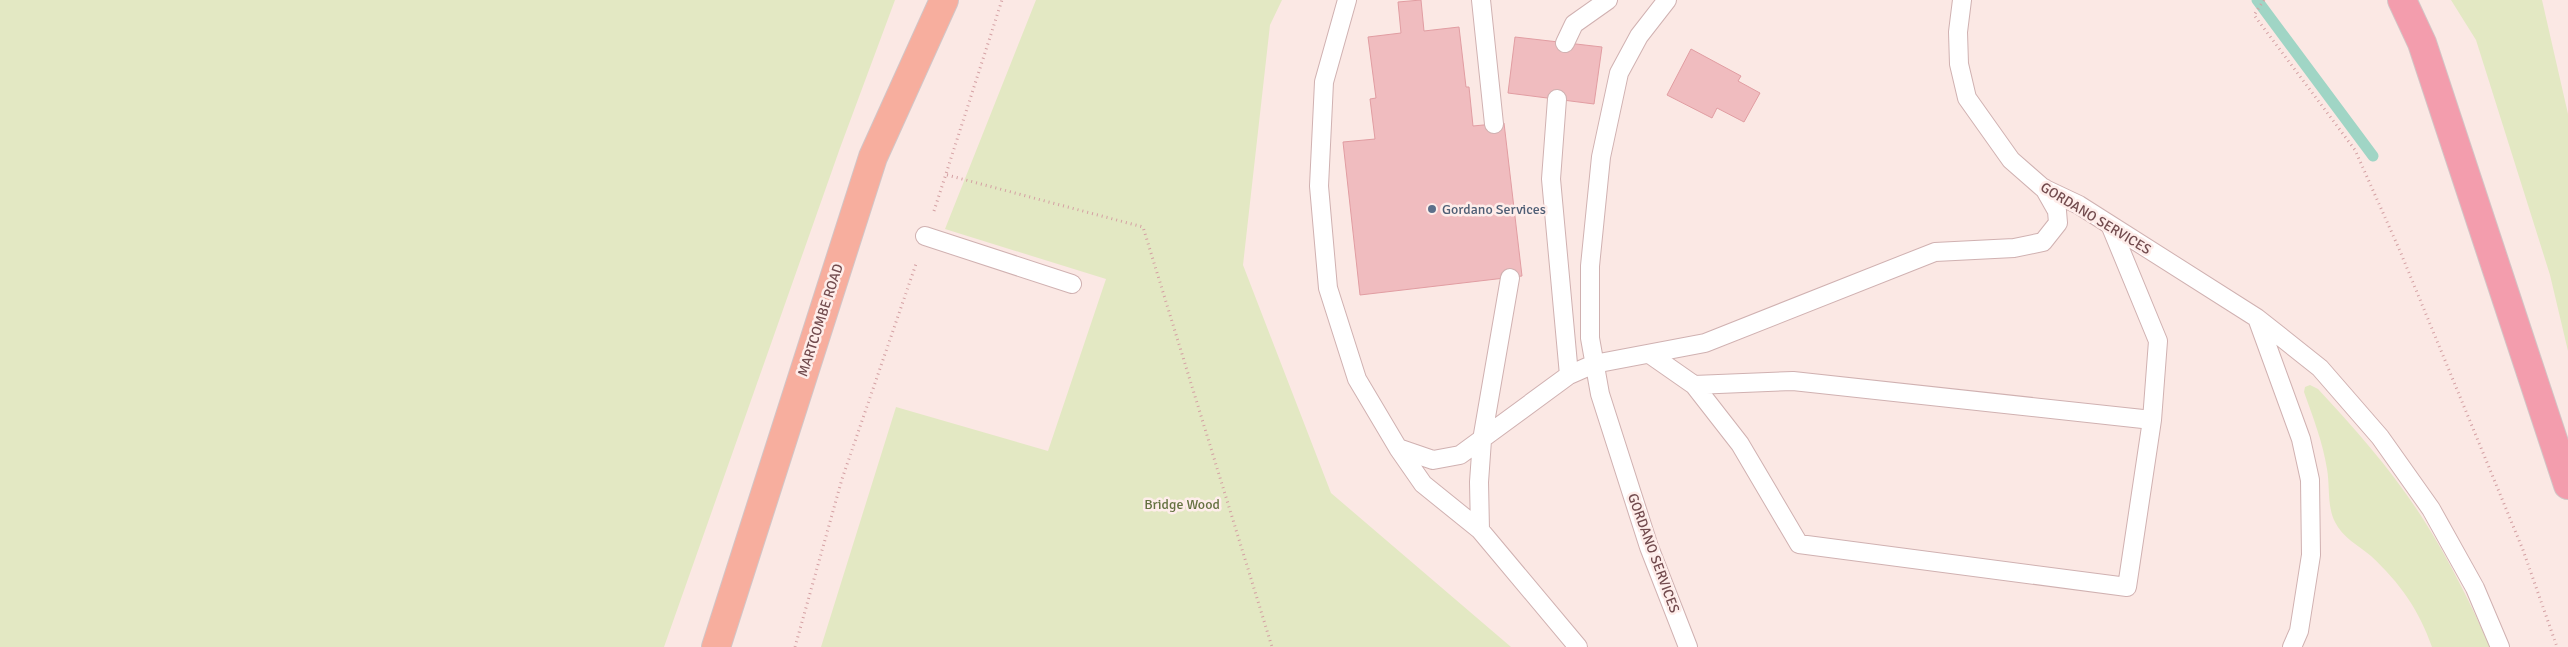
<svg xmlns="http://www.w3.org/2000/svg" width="2568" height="647" viewBox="0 0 2568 647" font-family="Signika,sans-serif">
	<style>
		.green { fill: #e3e8c3 }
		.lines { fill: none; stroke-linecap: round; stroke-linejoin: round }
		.stream { stroke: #a0d5c5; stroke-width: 11 }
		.building { fill: #f0bcbf; stroke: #e19da2 }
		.service-casing { stroke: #d0b1b1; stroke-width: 20 }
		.primary-casing { stroke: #d2c5c6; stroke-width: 30 }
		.motorway-casing { stroke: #d2c5c6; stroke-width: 30 }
		.path { stroke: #d4a0a3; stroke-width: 3; stroke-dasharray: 1 4; stroke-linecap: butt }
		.service { stroke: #fff; stroke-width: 18 }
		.primary { stroke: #f7ae9e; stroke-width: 28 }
		.motorway { stroke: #f39dad; stroke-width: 28 }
		.service-dot { fill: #5c6f8a; stroke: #feedea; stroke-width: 2 }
		.labels { text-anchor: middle; stroke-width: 5; stroke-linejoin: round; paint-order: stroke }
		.service-label { font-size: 14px; fill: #4e5e75; stroke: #feedea; text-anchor: start }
		.street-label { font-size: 14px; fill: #724b4e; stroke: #feedea }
		.park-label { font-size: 14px; fill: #657241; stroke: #feedea }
	</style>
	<rect width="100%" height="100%" fill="#fbe8e4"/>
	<path class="green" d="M0 0H895L840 148 664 647H0Z
		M1036 0H1282L1270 25 1243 265 1331 493 1511 647H821L896 407 1048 451 1106 279 945 229Z
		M2451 0H2542L2568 114V351L2550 275 2476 40Z
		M2310 385 2318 389C2357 431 2395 474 2425 522 2450 562 2471 604 2490 647H2432C2419 610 2400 583 2371 556 2359 546 2342 537 2335 522 2327 507 2330 485 2327 469 2323 443 2313 417 2304 392L2305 387Z"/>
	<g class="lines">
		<path class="stream" d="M2257 0 2373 156"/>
	</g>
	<path class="building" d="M1421 0 1424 31 1459 27 1466 87H1469L1473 126 1504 123 1522 276 1360 295 1343 142 1375 139 1370 99 1376 98 1368 37 1401 33 1398 2Z
		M1515 37 1602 47 1594 104 1508 93Z
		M1691 49 1741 76 1738 81 1760 93 1744 122 1717 108 1712 118 1667 95Z"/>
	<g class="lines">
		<g class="service-casing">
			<path id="service" d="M1347 0 1324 82 1319 186 1328 288 1357 379 1398 448 1423 484 1480 530 1578 647
				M1481 0 1494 124
				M1667 0 1639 36 1619 73 1601 157 1590 266V338L1600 394 1649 547 1688 647
				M1962 0 1958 32 1959 64 1967 98 2011 160 2043 188 2079 205 2257 318 2301 439 2310 480 2311 555 2299 631 2292 647
				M1565 43 1574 24 1608 0
				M1557 99 1551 179 1569 375
				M925 236 1072 284
				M2257 318 2320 368 2380 437 2431 509 2475 588 2500 647
				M1651 355 1694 385 1793 381 2152 420
				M1694 385 1740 444 1799 544 2127 587 2152 420 2158 341 2111 227
				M1398 448 1433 460 1460 455 1569 375 1594 364 1705 343 1935 252 2014 248 2043 242 2058 223 2057 211 2044 188
				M1480 530 1479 482 1482 440 1510 278"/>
		</g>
		<g class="primary-casing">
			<path id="primary" d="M716 647 873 157 944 0"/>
		</g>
		<g class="motorway-casing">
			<path id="motorway" d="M2402 0 2422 43 2568 485"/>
		</g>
		<path class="path" d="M2264 0 2254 15 2355 150 2400 251 2523 550 2557 647
			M947 175 1143 227 1272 647
			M934 211 1002 0
			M795 647 842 479 917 261"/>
		<use href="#service" class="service"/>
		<use href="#primary" class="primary"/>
		<use href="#motorway" class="motorway"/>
	</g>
	<circle class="service-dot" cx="1432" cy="209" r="5"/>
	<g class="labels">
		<g class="service-label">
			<text x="1442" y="214">Gordano Services</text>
		</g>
		<g class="street-label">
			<text transform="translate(2096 218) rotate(31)" y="5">GORDANO SERVICES</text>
			<text transform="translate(820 320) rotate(-72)" y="5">MARTCOMBE ROAD</text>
			<text transform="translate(1654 553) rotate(70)" y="5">GORDANO SERVICES</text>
		</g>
		<g class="park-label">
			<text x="1182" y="509">Bridge Wood</text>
		</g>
	</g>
</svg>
